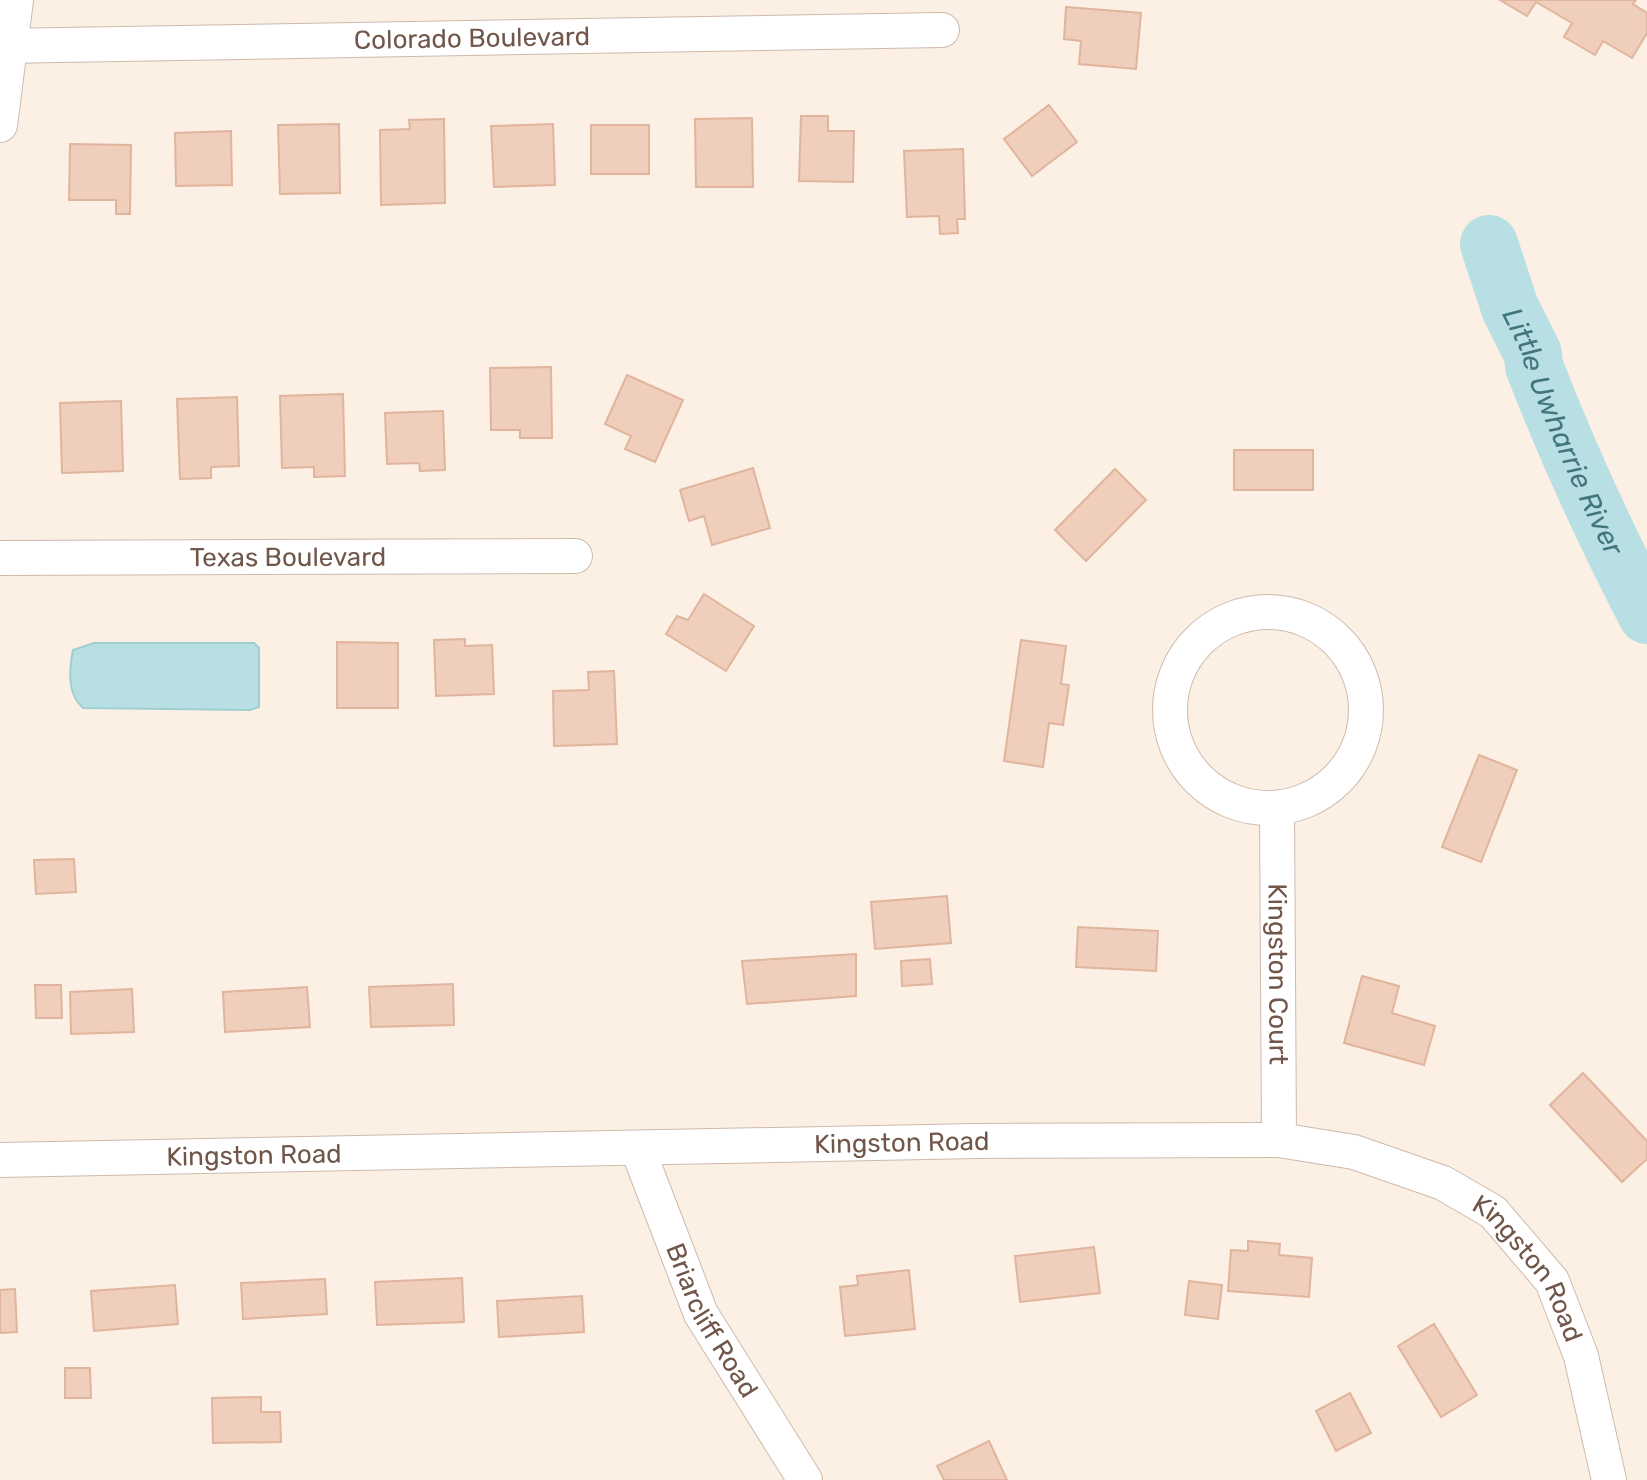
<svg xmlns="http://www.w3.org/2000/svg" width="1647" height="1480" viewBox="0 0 1647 1480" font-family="Rubik,sans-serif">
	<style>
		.water { fill: #b8dfe3; stroke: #9fced4; stroke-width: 2 }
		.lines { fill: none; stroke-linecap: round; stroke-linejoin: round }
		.river { stroke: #b8dfe3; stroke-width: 58 }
		.building { fill: #efcebb; stroke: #e1b49d; stroke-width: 2 }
		.minor-casing { stroke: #cebaad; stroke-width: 36 }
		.minor { stroke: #fff; stroke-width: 34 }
		.labels { text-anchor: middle; stroke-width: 7; stroke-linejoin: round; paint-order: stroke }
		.street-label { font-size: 26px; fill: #71564a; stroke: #fef5e8 }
		.water-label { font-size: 28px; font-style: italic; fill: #42767d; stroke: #fef5e8 }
	</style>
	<rect width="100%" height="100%" fill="#fbf0e3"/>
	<path class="water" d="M94 643H254L259 648V707L250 710 83 708C67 694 69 670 73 650Z"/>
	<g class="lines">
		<path class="river" id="s1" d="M1489 244 1510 308 1533 354 1534 366C1567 452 1605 534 1647 615"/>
	</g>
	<path class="building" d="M1500 0H1636L1633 4 1647 13V33L1632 58 1603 41 1595 55 1564 37 1572 23 1536 2 1527 16Z
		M1066 7 1141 13 1136 69 1079 64 1081 41 1064 39Z
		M1049 105 1077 142 1032 176 1004 139Z
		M801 116H828V131H854L853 182 799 181Z
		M752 118 753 187H696L695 119Z
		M444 119 445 203 381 205 380 130 410 129 409 120Z
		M339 124 340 193 280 194 278 125Z
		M553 124 555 185 494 187 491 126Z
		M591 125H649V174H591Z
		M231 131 232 185 176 186 175 133Z
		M70 144 131 145 130 214H116V200H69Z
		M963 149 965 219H957L958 233 940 234 939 216 907 217 904 151Z
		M551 367 552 438H520V430H491L490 368Z
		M627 375 683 400 655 462 625 449 631 436 605 424Z
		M343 394 345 476 314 477V467L282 468 280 396Z
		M237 397 239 466 211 467V478L180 479 177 399Z
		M121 401 123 471 62 473 60 403Z
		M443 411 445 470 420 471 419 463 387 464 385 413Z
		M1234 450H1313V490H1234Z
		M753 468 770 528 712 545 704 516 689 521 680 490Z
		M1115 469 1146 500 1086 561 1055 530Z
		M704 594 754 626 726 671 666 634 677 616 688 620Z
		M465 639V646L492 645 494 694 436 696 434 640Z
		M1021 640 1066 646 1061 684 1069 685 1063 725 1049 723 1043 767 1004 761Z
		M337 642 398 643V708H337Z
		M614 671 617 744 554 746 553 691 589 690 588 672Z
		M1479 755 1517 770 1481 862 1442 847Z
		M74 859 76 892 36 894 34 860Z
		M947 896 951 943 875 949 871 902Z
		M1078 927 1158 931 1156 971 1076 967Z
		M856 954V996L747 1004 742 961Z
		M930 959 932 984 902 986 901 961Z
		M1362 976 1399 986 1392 1013 1435 1026 1424 1065 1344 1043Z
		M453 984 454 1025 371 1027 369 987Z
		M35 985H61L62 1018H36Z
		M307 987 310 1027 225 1032 223 992Z
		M132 989 134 1032 71 1034 70 992Z
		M1583 1073 1647 1141V1159L1622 1182 1550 1105Z
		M1248 1241 1280 1244 1279 1255 1312 1258 1309 1297 1228 1291 1231 1250 1248 1251Z
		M1094 1247 1100 1293 1020 1302 1015 1256Z
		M909 1270 915 1329 845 1336 840 1287 858 1285 857 1276Z
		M462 1278 464 1322 377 1325 375 1282Z
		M325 1279 327 1314 243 1319 241 1283Z
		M1189 1281 1222 1285 1218 1319 1185 1315Z
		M175 1285 178 1324 94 1331 91 1291Z
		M15 1289 17 1332 0 1333V1290Z
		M582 1296 584 1332 499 1337 497 1301Z
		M1434 1324 1477 1395 1441 1417 1398 1346Z
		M65 1368H90L91 1398H65Z
		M1350 1393 1371 1433 1336 1451 1316 1411Z
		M261 1397V1412H280L281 1442 213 1443 212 1398Z
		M989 1441 1007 1480H944L937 1466Z"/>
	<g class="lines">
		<g class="minor-casing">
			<g id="minor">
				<path id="s2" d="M0 46 942 30"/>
				<path d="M0 125 16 0"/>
				<path id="s3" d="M0 558 575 556"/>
				<circle cx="1268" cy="710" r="98"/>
				<path id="s4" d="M1277 808 1279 1140"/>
				<path id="s5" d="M638 1150 701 1314 805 1480"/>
				<path id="s6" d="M0 1160 976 1141 1279 1140 1354 1152 1443 1183 1493 1212 1552 1281 1581 1356 1609 1480"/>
			</g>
		</g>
		<use href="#minor" class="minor"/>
	</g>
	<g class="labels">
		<g class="street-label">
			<text dy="9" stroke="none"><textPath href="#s2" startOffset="472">Colorado Boulevard</textPath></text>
			<text dy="9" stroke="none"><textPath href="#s3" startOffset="288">Texas Boulevard</textPath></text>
			<text dy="9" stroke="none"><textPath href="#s4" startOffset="166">Kingston Court</textPath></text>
			<text dy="9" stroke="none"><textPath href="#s6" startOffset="902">Kingston Road</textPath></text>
			<text dy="9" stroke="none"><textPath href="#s6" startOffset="254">Kingston Road</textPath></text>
			<text dy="9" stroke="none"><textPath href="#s6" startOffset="1574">Kingston Road</textPath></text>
			<text dy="9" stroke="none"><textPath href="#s5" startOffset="186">Briarcliff Road</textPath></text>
		</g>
		<g class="water-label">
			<text dy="10" stroke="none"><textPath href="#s1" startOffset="202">Little Uwharrie River</textPath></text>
		</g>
	</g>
</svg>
